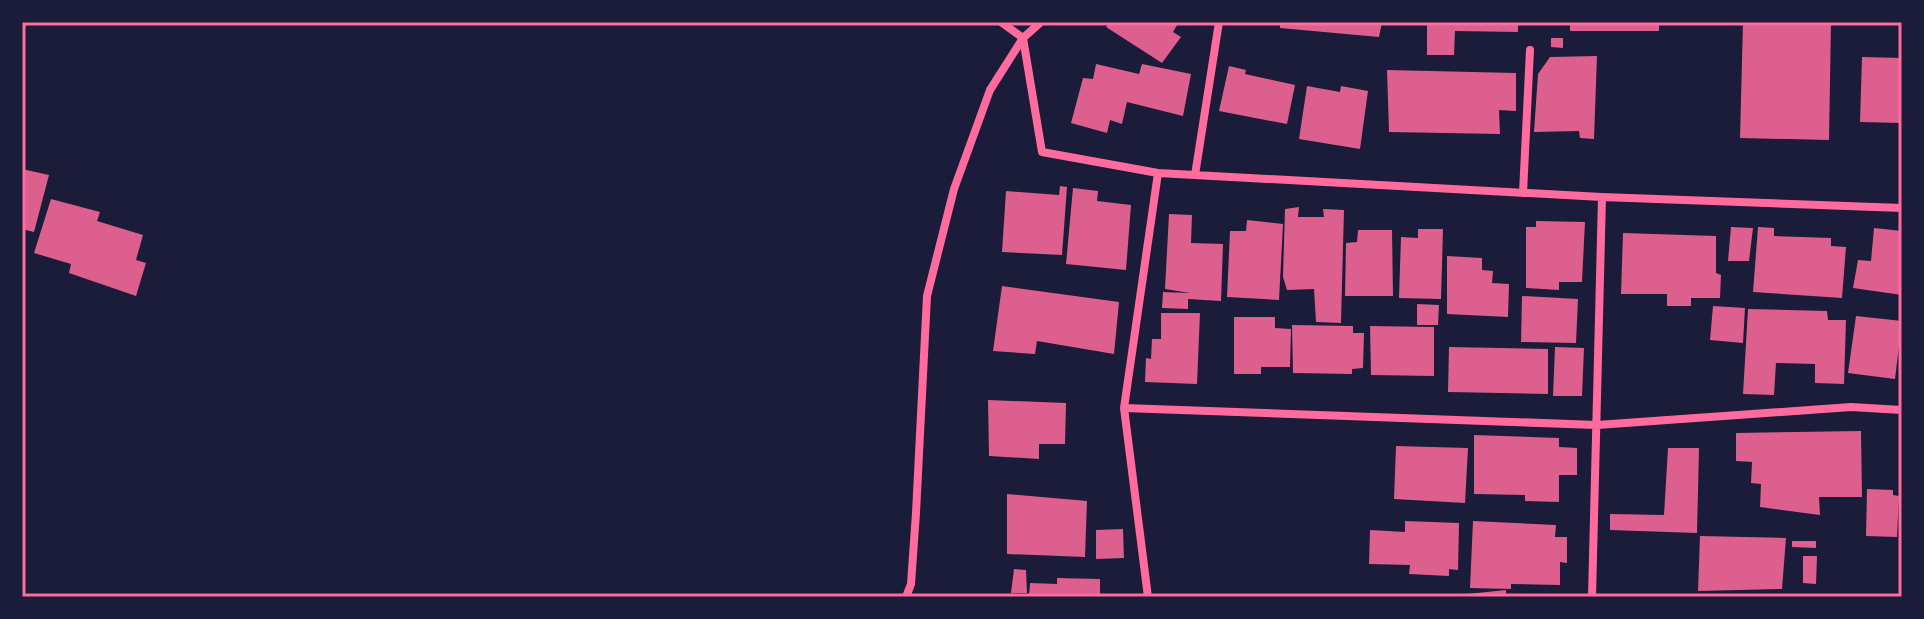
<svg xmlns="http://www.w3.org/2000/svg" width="1924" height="619" viewBox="0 0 1924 619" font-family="Roboto,sans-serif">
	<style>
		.building { fill: #dd5f8e }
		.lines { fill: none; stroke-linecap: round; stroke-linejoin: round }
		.minor { stroke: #ff6b9d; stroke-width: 8 }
		.neatline { fill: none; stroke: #ff6b9d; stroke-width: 3 }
	</style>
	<rect width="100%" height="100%" fill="#1b1b3a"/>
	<path class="building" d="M1110 22H1179L1173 32 1181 37 1162 63 1106 27Z
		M1280 22H1382L1379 37 1280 28Z
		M1427 22H1518V32L1455 31 1454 55H1427Z
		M1570 22H1659V31H1570Z
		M1743 22H1831L1829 140 1740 138Z
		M1551 38H1563V48L1551 47Z
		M1597 56 1594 139 1580 138 1579 131 1534 132 1538 74 1550 57Z
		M1862 57 1902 58V123L1860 122Z
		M1096 64 1139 74 1142 64 1191 74 1183 116 1127 102 1122 124 1110 120 1107 133 1071 123 1083 78 1093 79Z
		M1229 66 1246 70 1245 74 1295 85 1287 124 1219 111Z
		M1387 70 1516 73V111L1499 110 1500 134 1389 132Z
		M1307 86 1340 92 1341 86 1368 91 1360 149 1299 139Z
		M22 169 49 175 34 232 22 229Z
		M1060 186 1067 187 1062 255 1002 252 1006 191 1059 195Z
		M1073 188 1098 191 1097 201 1131 205 1126 270 1066 264Z
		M51 199 100 212 97 221 143 235 136 260 146 263 136 296 69 273 71 264 34 253Z
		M1299 207 1298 217H1324L1323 209 1344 210 1341 323 1316 322 1314 289 1287 290 1283 277 1285 209Z
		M1169 214 1192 215 1191 243 1223 244 1221 301 1188 299V309L1162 308 1163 292 1190 293 1165 289Z
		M1247 220 1283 224 1279 300 1227 297 1230 231H1246Z
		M1536 221 1585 222 1582 282H1559V290L1526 288V227H1536Z
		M1731 227 1753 228 1749 261H1728Z
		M1758 227 1774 228V236L1831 238V246L1846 247 1842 298 1753 292Z
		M1874 228 1902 231V295L1853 288 1858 260 1871 261Z
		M1418 229H1443L1441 299 1399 298 1401 237 1418 238Z
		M1358 230H1392L1393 296H1345L1346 243 1357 242Z
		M1623 233 1716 236V273L1721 275 1720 298H1691V306H1667V294H1621Z
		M1447 256 1482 258V270L1493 271 1492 283 1509 284 1508 317 1447 314Z
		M1002 286 1119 302 1114 354 1037 341 1035 354 993 351Z
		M1522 296 1578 299 1576 343 1521 342Z
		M1417 304 1439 305 1438 325H1417Z
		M1713 306 1745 308 1743 343 1710 340Z
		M1748 309 1827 311 1828 320H1846L1844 384 1815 383V364L1776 363 1774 395 1743 394Z
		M1161 313H1200L1197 384 1145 382 1146 358 1151 359 1152 339H1161Z
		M1856 316 1902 321 1895 379 1848 373Z
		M1234 317H1275V328L1291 329 1290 367H1261V374H1234Z
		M1292 325 1353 326V333H1364L1363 368 1352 369V374L1293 373Z
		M1370 326 1434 327V376L1371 375Z
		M1449 347 1548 349V394L1448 392Z
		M1555 347 1584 348 1582 396H1553Z
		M988 400 1066 403 1065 444H1039V459L989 456Z
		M1861 431 1862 497H1819L1820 515 1760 507 1761 484 1751 483 1752 462 1736 461V433Z
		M1474 435 1559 438V447L1577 448V475H1559V502L1525 501V495L1474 494Z
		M1396 446 1468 448 1465 503 1394 499Z
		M1668 448H1699L1697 533 1610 530V514L1664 515Z
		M1867 489 1893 490V495L1899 496 1897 537 1866 536Z
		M1007 494 1087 501 1085 557 1007 554Z
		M1405 521 1459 523 1458 570 1449 569V576L1409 574 1410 565 1369 564 1370 530 1405 532Z
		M1473 521 1556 525 1555 537H1567V563L1560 562V585L1511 584V589L1470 588Z
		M1123 529 1124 558 1096 559V530Z
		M1700 536 1786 538 1782 589 1698 591Z
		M1792 541H1816V548L1792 547Z
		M1803 556H1817L1816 584 1803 583Z
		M1014 569 1026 570 1027 593H1011Z
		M1057 578 1100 579V597H1029L1030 583 1057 584Z
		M1506 590V597H1467V594Z"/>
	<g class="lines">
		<path class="minor" d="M1001 22 1023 38 1042 152 1158 173 1602 197 1902 208
			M22 25 23 22
			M1195 175 1219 22
			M1523 193 1530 50
			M1124 408 1597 425 1851 407 1902 410
			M906 597 911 584 916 513 927 296 954 189 990 90 1023 38 1041 22
			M1148 597 1124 408 1158 173
			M1592 597 1602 197"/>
	</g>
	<rect width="1924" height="619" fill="none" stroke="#1b1b3a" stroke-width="48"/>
	<rect x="24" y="24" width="1876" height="571" class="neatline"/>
</svg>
